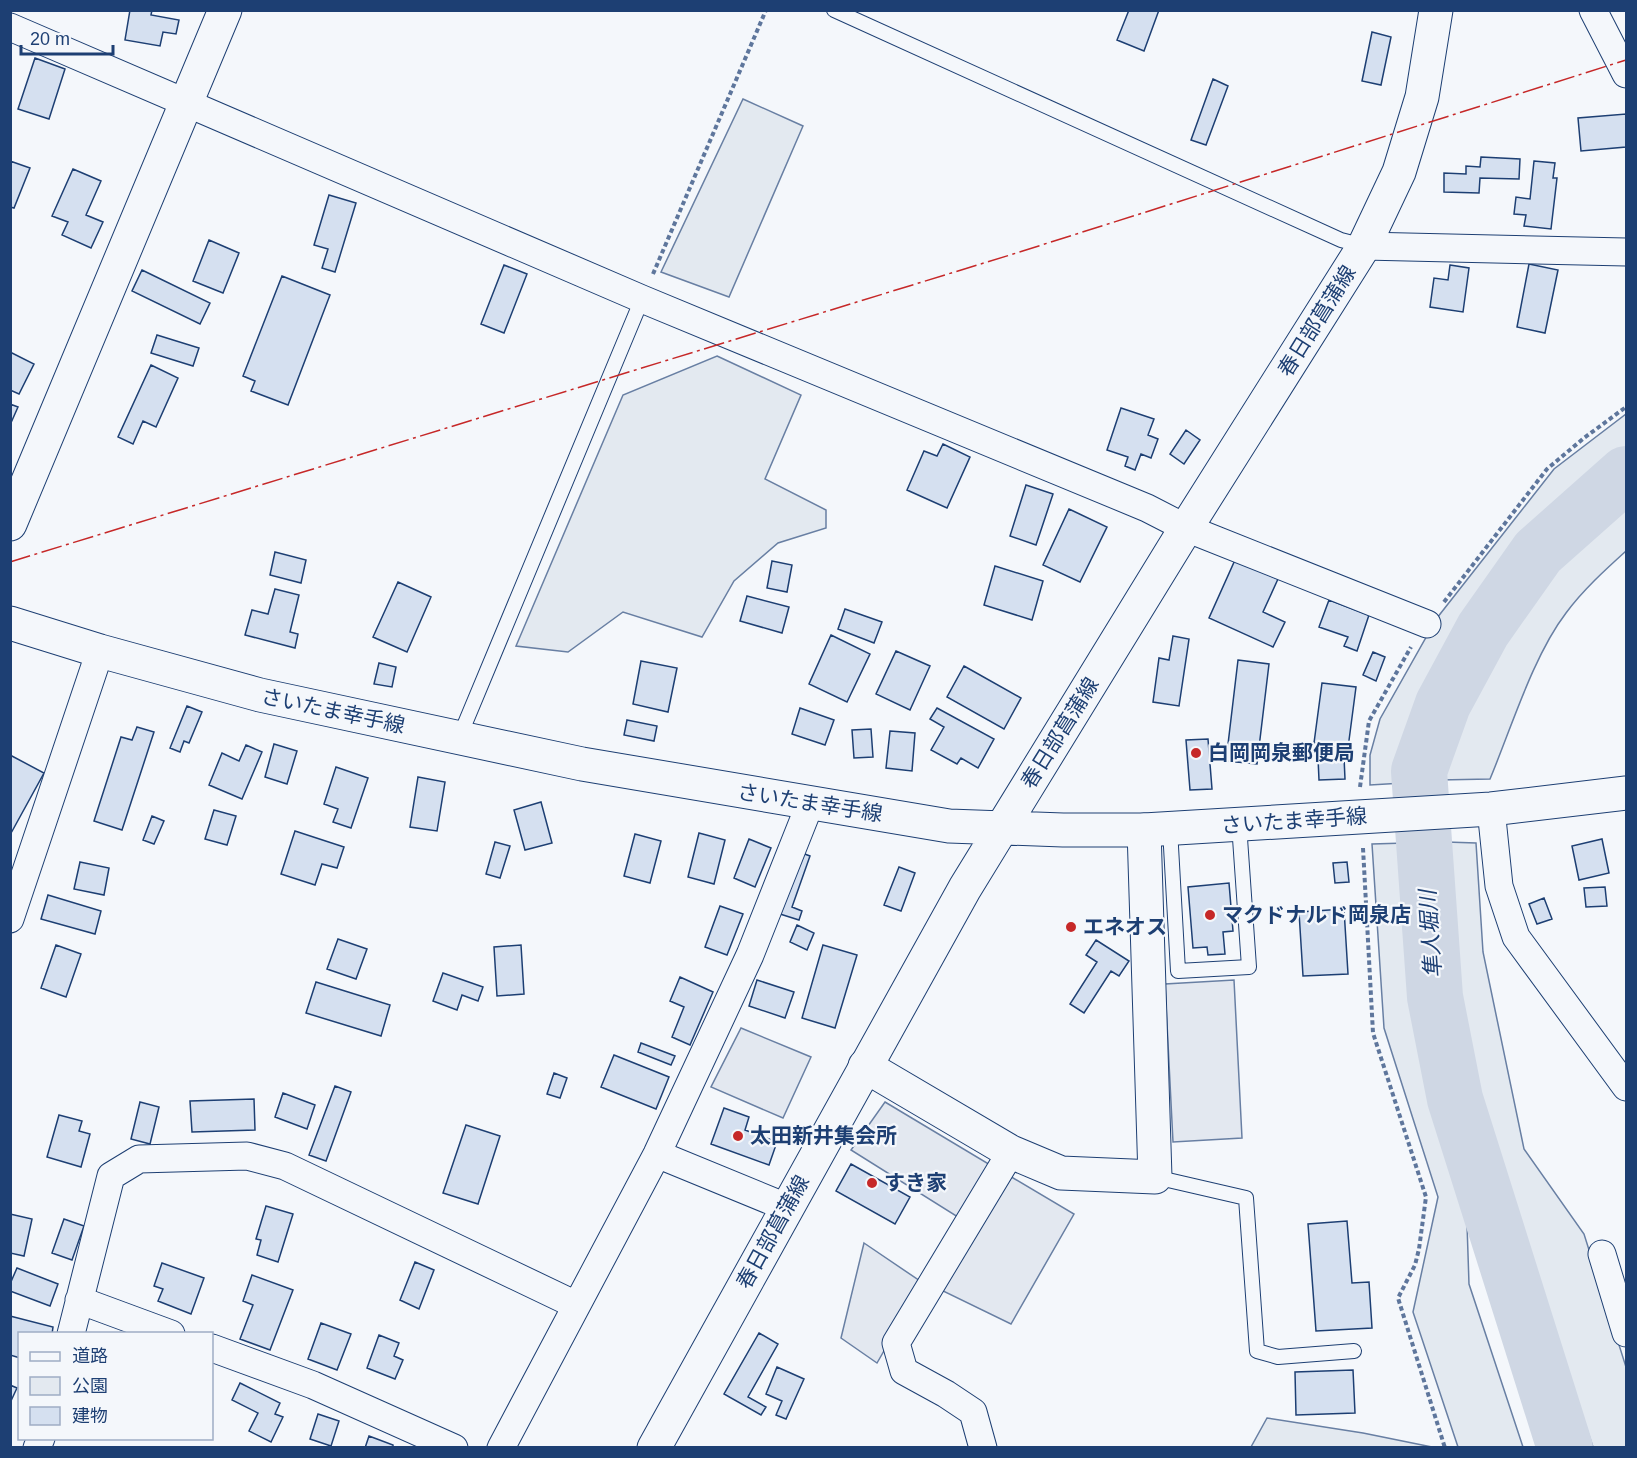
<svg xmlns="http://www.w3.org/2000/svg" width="1637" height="1458" viewBox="0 0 1637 1458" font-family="Helvetica,'Noto Sans JP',sans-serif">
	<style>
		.green { fill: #e3e9f0; stroke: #687fa3; stroke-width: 1.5 }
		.parking { fill: #e3e8f0; stroke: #687fa3; stroke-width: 1.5 }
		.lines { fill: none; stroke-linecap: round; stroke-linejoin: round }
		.river { stroke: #cfd7e4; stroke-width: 56 }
		.building { fill: #d5e0f0; stroke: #1d3f73; stroke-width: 1.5 }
		.service-casing { stroke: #1d3f73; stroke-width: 16 }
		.minor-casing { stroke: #1d3f73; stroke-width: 29 }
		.tertiary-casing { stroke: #1d3f73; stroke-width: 35 }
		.primary-casing { stroke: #1d3f73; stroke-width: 35 }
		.path { stroke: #5e769c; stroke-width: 4; stroke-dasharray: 4.5 3; stroke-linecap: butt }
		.service { stroke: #f4f7fb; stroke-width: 14 }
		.minor { stroke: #f4f7fb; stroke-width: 27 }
		.tertiary { stroke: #f4f7fb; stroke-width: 33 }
		.primary { stroke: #f4f7fb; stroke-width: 33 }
		.power { stroke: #c62828; stroke-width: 1.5; stroke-dasharray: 21 4.5 3 4.5; stroke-linecap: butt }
		.poi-dot { fill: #c62828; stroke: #f4f7fb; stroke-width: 2 }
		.labels { text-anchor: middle; stroke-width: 4.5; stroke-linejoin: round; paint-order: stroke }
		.street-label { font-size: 21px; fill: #1d3f73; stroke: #f4f7fb }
		.poi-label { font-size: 21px; font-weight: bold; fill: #1d3f73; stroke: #f4f7fb; text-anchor: start }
		.water-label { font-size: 22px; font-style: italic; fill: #1d3f73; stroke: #f4f7fb }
	</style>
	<rect width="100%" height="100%" fill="#f4f7fb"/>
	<path class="green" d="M743 99 803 126 729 297 661 272Z
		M717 356 801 395 765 479 826 510V528L778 543 734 581 702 637 623 612 568 652 516 646 623 395Z
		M1626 414V456L1542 532 1472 620 1416 726 1405 763 1403 783 1370 785V755L1380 719 1437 618 1554 469Z
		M1626 496V551C1605 570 1583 590 1566 613 1533 656 1511 729 1490 779L1439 780 1441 752 1463 698 1550 562Z
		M1446 842 1476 843 1483 952 1524 1149 1584 1234 1626 1367V1447H1593L1483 1132 1460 1016 1450 932Z
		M1406 843 1410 982 1435 1119 1466 1194 1469 1284 1523 1447H1458L1413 1312 1438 1197 1384 1028 1372 844Z
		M1267 1418 1363 1433 1432 1447H1251Z"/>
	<path class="parking" d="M1234 980 1242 1138 1173 1142 1165 984Z
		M741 1028 811 1057 783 1118 711 1087Z
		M885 1102 992 1166 961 1219 851 1150Z
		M1008 1175 1074 1214 1011 1324 941 1290Z
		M864 1243 923 1283 877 1363 841 1338Z"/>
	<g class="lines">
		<path class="river" d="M1565 1448 1455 1099 1435 997 1419 771 1443 704 1483 630 1538 552 1626 474"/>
	</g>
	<path class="building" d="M130 10H152L151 15 179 20 176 34 163 32 160 46 125 40Z
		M1129 10H1159L1144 51 1117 40Z
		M1372 32 1391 37 1381 85 1362 81Z
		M35 58 65 69 49 119 18 109Z
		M1213 79 1228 86 1206 145 1191 140Z
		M1626 114V147L1581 151 1578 118Z
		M1481 157 1520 159 1519 179 1480 178 1479 193 1444 192V173L1466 174V166L1480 167Z
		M10 161 30 168 14 208 10 207Z
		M1534 161 1555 163 1553 178H1557L1551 229 1524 226 1526 215 1514 214 1516 197 1530 199Z
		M73 169 101 181 86 215 103 222 91 248 62 235 68 222 52 216Z
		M329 195 356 203 335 272 322 268 328 249 314 245Z
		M209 240 239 253 223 293 193 281Z
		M1529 264 1558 270 1545 333 1517 327Z
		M504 265 527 274 504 333 481 324Z
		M1450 265 1469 268 1463 312 1430 307 1434 278 1448 280Z
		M142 270 210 303 200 324 132 291Z
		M282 276 330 295 288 405 251 391 255 381 243 376Z
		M157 335 199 348 193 366 151 353Z
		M10 352 34 364 19 394 10 390Z
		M151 365 178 378 156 427 143 421 133 444 118 437Z
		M10 404 18 407 10 425Z
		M1121 408 1154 419 1148 435 1158 439 1151 458 1141 454 1135 470 1125 466 1128 457 1107 450Z
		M1186 430 1200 440 1184 464 1170 454Z
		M943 444 970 457 947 508 907 490 924 451 937 456Z
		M1026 485 1053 494 1036 545 1010 536Z
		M1069 509 1107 527 1080 582 1043 565Z
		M275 552 306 560 301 583 270 575Z
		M1235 560 1278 579 1263 612 1285 622 1273 647 1209 618Z
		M772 561 792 565 787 592 767 588Z
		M995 566 1043 581 1032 620 984 605Z
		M398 582 431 597 407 652 373 637Z
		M275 589 299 595 290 632 298 634 295 648 245 635 252 610 268 614Z
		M747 596 789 607 782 633 740 621Z
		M1329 600 1369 615 1357 651 1344 646 1348 637 1319 627Z
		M845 609 882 622 874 643 838 629Z
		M831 635 870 654 847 702 809 684Z
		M1173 636 1189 639 1179 706 1153 702 1159 658 1169 660Z
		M896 651 930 666 910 710 876 694Z
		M1373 652 1385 657 1376 681 1363 675Z
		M1238 660 1269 664 1257 764 1226 761Z
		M641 661 677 668 668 712 633 704Z
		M379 663 396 667 392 687 374 684Z
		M964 666 1021 698 1004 729 947 697Z
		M1322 683 1356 687 1348 748 1314 743Z
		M187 706 202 712 189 743 184 741 180 752 170 748Z
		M800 708 834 720 825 745 792 734Z
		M937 708 994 739 978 768 961 758 957 764 931 750 944 727 930 719Z
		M627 720 657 726 654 741 624 735Z
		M137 727 154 732 122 830 94 821 121 737 132 740Z
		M871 729 873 757 854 758 852 730Z
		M890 731 915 733 912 771 886 768Z
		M1208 739 1212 789 1190 790 1186 740Z
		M274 744 297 751 287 784 265 777Z
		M246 745 262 752 242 799 209 785 222 753 239 761Z
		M10 755 44 773 10 835Z
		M1344 757 1345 779 1319 780 1318 758Z
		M336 767 368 778 351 828 333 822 338 809 324 804Z
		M418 777 445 782 437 831 410 827Z
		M541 802 552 843 525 850 514 810Z
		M214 810 236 816 227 845 205 839Z
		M152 816 164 821 154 844 143 840Z
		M295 831 344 847 337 868 322 864 315 885 281 874Z
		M699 833 725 840 714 884 688 877Z
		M635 834 661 841 650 883 624 876Z
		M749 839 771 848 755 887 734 878Z
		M1602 839 1609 873 1579 880 1572 846Z
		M495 842 510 846 500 878 486 874Z
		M802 853 810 856 792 907 802 911 799 920 780 914Z
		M80 862 109 868 104 895 74 889Z
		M1347 862 1349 882 1335 883 1333 863Z
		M899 867 915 873 901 911 884 905Z
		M1229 883 1233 931 1223 932 1225 954 1208 955 1207 947 1193 948 1188 887Z
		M1605 887 1607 906 1586 907 1584 888Z
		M48 895 101 911 95 934 41 919Z
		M1544 898 1552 919 1537 924 1529 904Z
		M720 906 743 914 727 955 705 947Z
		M1344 909 1348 974 1303 976 1299 912Z
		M797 925 814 933 807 950 790 942Z
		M338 939 367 949 356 979 327 969Z
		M1096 940 1129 961 1119 976 1111 971 1084 1013 1070 1004 1097 962 1086 955Z
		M56 945 81 954 66 997 41 988Z
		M521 945 524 994 497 996 494 947Z
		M823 945 857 955 835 1028 802 1018Z
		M443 973 483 987 478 1001 462 995 457 1010 433 1001Z
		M680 977 713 992 690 1045 672 1037 684 1007 670 1001Z
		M757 980 794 992 785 1018 749 1006Z
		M316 982 390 1005 381 1036 306 1013Z
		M641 1043 675 1056 671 1065 638 1052Z
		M614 1055 669 1077 656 1109 601 1087Z
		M554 1073 567 1078 560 1098 547 1094Z
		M335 1086 351 1092 326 1161 309 1155Z
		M283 1093 315 1105 307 1129 275 1117Z
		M254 1099 255 1130 192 1132 190 1101Z
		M140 1102 159 1107 150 1144 131 1139Z
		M724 1108 749 1117 745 1130 777 1142 769 1165 711 1144Z
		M59 1115 82 1121 79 1131 90 1134 81 1167 47 1157Z
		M466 1125 500 1136 478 1204 443 1193Z
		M851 1164 910 1197 895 1224 836 1191Z
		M266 1206 293 1214 278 1262 257 1255 261 1240 256 1239Z
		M10 1214 32 1219 24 1256 10 1253Z
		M64 1219 84 1226 72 1260 52 1253Z
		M1347 1221 1352 1283 1369 1282 1372 1328 1316 1331 1308 1224Z
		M415 1262 434 1270 419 1309 400 1300Z
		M162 1263 204 1278 191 1314 158 1301 163 1289 154 1286Z
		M17 1268 58 1284 50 1306 10 1291V1284Z
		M252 1275 293 1290 270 1350 240 1339 253 1305 243 1301Z
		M10 1316 53 1327 52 1334H20V1358L10 1355Z
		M321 1323 351 1334 337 1370 308 1359Z
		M759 1333 778 1344 748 1397 766 1407 761 1415 724 1394Z
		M379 1335 399 1343 394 1356 403 1360 395 1379 367 1368Z
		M777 1367 804 1379 786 1419 776 1415 782 1401 766 1394Z
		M1353 1370 1355 1413 1296 1415 1295 1372Z
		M240 1383 280 1403 275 1414 283 1417 271 1442 249 1431 258 1413 232 1400Z
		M10 1385 17 1388 10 1403Z
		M318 1414 339 1421 331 1446 310 1439Z
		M369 1436 393 1445V1448H365Z"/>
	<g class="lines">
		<g class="service-casing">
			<path id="service" d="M834 10 1341 240 1364 246
				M459 738 642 299
				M1170 829 1178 971 1249 967 1239 824
				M1155 1177 1246 1198 1257 1351 1278 1357 1354 1351"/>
		</g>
		<g class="minor-casing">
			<path id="minor" d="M1593 10 1626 74
				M10 27 642 299 1147 508 1186 528 1427 624
				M1364 246 1626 252
				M1491 809 1499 886 1516 937 1626 1087
				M10 919 100 651
				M657 1154 786 1207
				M1602 1254 1626 1333
				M79 1300 171 1334
				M71 1334 111 1176 139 1159 247 1156 285 1166 576 1305
				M212 1348 313 1385 454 1448
				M37 1448 41 1438
				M501 1448 657 1154 750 955 810 804
				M983 1448 973 1412 946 1394 904 1371 896 1343 1011 1152"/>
		</g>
		<g class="tertiary-casing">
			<path id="tertiary" d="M10 524 225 10
				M865 1066 1011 1152 1061 1173 1155 1177 1144 830"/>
		</g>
		<g class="primary-casing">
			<path id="primary" d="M10 623 100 651 260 695 582 764 949 826 1063 830H1144L1491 809 1626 793
				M654 1448 965 888 1186 528 1364 246 1399 172 1422 97 1436 10"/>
		</g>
		<path class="path" d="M653 274 766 10
			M1444 602 1547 469 1584 438 1626 407
			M1360 787 1369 721 1411 647
			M1363 848 1373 1033 1426 1197 1419 1249 1415 1265 1398 1298 1445 1448"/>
		<use href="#service" class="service"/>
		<use href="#minor" class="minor"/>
		<use href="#tertiary" class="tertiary"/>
		<use href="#primary" class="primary"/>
		<path class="power" d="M10 562 1010 255 1626 60"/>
	</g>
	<g class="poi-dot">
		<circle cx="1196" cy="753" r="6"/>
		<circle cx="1210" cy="915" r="6"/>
		<circle cx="1071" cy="927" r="6"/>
		<circle cx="738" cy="1136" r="6"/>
		<circle cx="872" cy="1183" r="6"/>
	</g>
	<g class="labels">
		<g class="street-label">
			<text transform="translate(1317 321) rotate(-58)" y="7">春日部菖蒲線</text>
			<text transform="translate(333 711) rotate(12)" y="7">さいたま幸手線</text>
			<text transform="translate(1060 733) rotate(-58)" y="7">春日部菖蒲線</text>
			<text transform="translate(810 803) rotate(9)" y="7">さいたま幸手線</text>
			<text transform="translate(1294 821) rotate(-4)" y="7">さいたま幸手線</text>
			<text transform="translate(773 1232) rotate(-61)" y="7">春日部菖蒲線</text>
		</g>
		<g class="poi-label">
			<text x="1208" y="760">白岡岡泉郵便局</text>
			<text x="1222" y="922">マクドナルド岡泉店</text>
			<text x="1083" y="934">エネオス</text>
			<text x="750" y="1143">太田新井集会所</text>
			<text x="884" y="1190">すき家</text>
		</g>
		<g class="water-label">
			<text transform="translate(1430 934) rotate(-94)" y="8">隼人堀川</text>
		</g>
	</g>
	<rect width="1637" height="1458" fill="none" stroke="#1d3f73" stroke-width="24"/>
	<rect x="18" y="1332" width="195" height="108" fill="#f4f7fb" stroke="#9eadc5" stroke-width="1.5"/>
	<rect x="30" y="1352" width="30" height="9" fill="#f4f7fb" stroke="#9eadc5" stroke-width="1.5"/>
	<text x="72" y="1362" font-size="18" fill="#1d3f73">道路</text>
	<rect x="30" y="1377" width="30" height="18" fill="#e3e9f0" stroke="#9eadc5" stroke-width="1.5"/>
	<text x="72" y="1392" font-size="18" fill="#1d3f73">公園</text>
	<rect x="30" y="1407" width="30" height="18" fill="#d5e0f0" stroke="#9eadc5" stroke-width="1.5"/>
	<text x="72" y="1422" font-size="18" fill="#1d3f73">建物</text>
	<path d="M21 45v9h92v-9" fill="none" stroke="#1d3f73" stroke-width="3"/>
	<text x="30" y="45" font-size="18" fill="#1d3f73" stroke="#f4f7fb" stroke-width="4.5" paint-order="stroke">20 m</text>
</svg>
